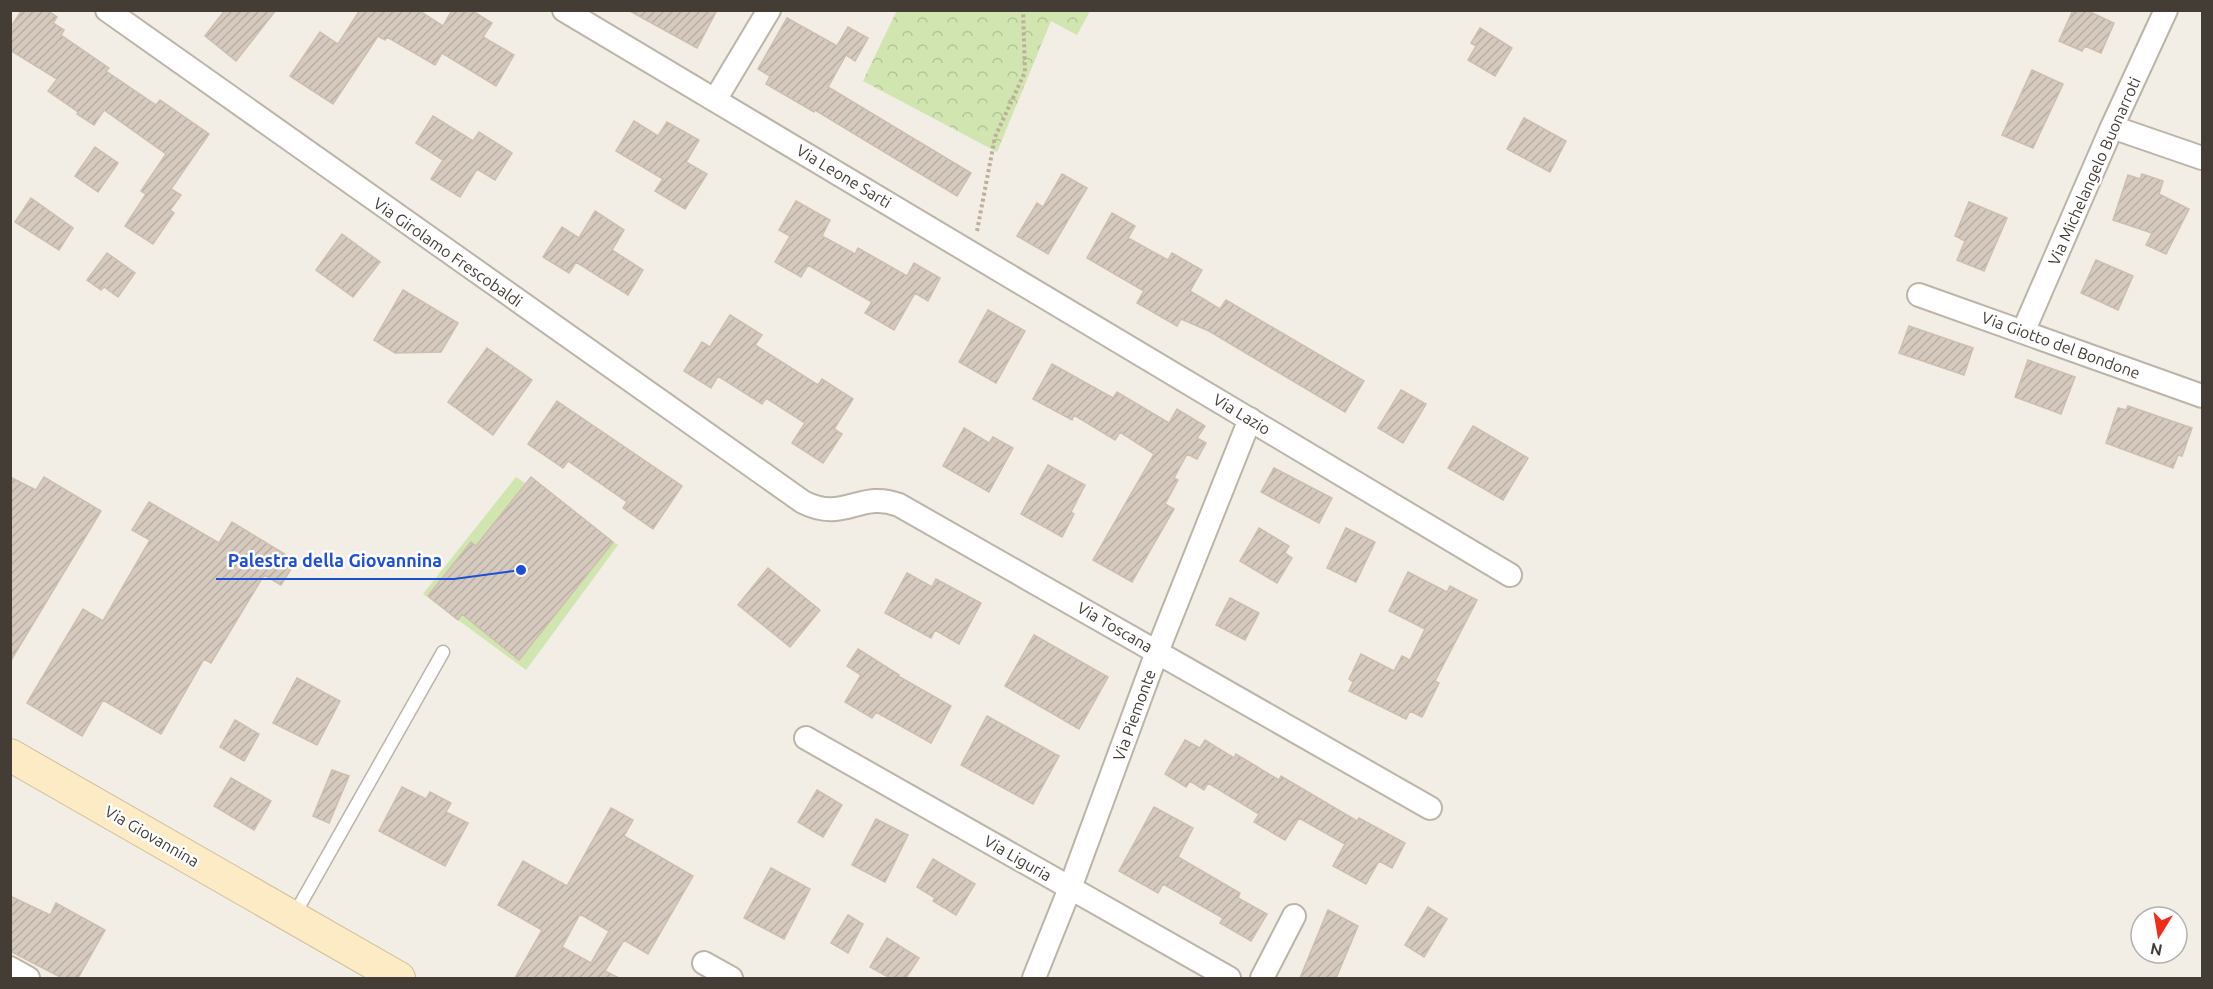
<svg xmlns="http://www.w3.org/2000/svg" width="2213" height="989" viewBox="0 0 2213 989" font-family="Ubuntu,sans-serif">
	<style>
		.park { fill: url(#park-crowns) }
		.pitch { fill: #d0e5af }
		.building { fill: url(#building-hatch); stroke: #cdbfae; stroke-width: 1.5; fill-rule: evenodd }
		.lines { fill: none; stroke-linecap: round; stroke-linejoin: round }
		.lane-casing { stroke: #bdb4a8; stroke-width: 15 }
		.street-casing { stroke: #bdb4a8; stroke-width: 26 }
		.secondary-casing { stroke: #d0bd96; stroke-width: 34 }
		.path { stroke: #beae9a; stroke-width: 4; stroke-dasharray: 3 3; stroke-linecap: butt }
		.lane { stroke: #fff; stroke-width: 12 }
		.street { stroke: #fff; stroke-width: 22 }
		.secondary { stroke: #fcebc4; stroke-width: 32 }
		.labels { text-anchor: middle; stroke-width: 5; stroke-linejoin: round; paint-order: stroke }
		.street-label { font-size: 16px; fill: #443d35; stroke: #fff }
		.leader { fill: none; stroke: #1d4ed8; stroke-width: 2 }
		.callout-dot { fill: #1d4ed8; stroke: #fff; stroke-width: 2 }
		.callout-label { font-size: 18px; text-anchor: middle; font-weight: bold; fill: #1d4ed8; stroke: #fff; stroke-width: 5; stroke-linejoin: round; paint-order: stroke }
	</style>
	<defs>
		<pattern id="park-crowns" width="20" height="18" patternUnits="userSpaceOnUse" patternTransform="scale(1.5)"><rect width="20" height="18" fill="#d0e5af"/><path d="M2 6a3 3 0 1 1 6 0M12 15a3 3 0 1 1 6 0" fill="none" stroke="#b4c597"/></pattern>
		<pattern id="building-hatch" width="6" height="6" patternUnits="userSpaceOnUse" patternTransform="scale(1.5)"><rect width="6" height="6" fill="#d6cabe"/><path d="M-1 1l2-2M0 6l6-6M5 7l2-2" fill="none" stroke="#b9aea4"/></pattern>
	</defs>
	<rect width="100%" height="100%" fill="#f2ede5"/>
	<path class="park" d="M897 10H1090V11L1077 35 1051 21 997 152 863 81Z"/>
	<path class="pitch" d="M516 477 618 545 526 670 423 594Z"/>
	<path class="building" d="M22 10H47L57 17 53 23 64 30 61 35 109 68 106 71 156 105 160 100 209 134 171 189 181 195 170 210 174 213 153 244 125 226 146 194 141 191 166 154 104 110 94 125 77 114 78 112 48 91 57 79 10 50V28Z
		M225 10H276L236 61 205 36Z
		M360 10H418L443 26 452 10H471L492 23 483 37 514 55 496 86 442 53 435 65 387 37 385 40 378 36 333 104 290 76 320 32 338 44Z
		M628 10H717L697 48Z
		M2073 10H2086L2114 23 2101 53 2085 46 2082 51 2059 41Z
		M787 18 837 46 848 27 868 38 855 61 846 55 828 87 971 173 957 196 815 110 814 112 766 84 770 76 758 69Z
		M1480 28 1512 48 1495 76 1468 60 1476 46 1471 43Z
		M2032 70 2063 84 2033 148 2002 135Z
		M433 116 473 141 479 132 512 153 495 180 477 169 460 197 431 179 443 160 416 143Z
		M1524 118 1566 141 1550 172 1507 149Z
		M634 121 658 136 667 122 699 140 686 162 707 174 685 209 655 191 663 179 616 151Z
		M95 147 118 163 98 192 75 176Z
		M1062 174 1087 188 1048 254 1017 236 1037 203 1043 207Z
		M2142 174 2163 181 2159 194 2189 209 2166 254 2146 245 2152 233 2113 220 2128 175 2140 179Z
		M31 198 73 228 59 250 15 222Z
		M796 201 830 220 822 236 855 254 858 248 907 276 914 263 940 278 928 301 915 293 894 330 865 313 872 302 808 265 801 277 775 262 790 236 779 230Z
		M1969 202 2007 218 1984 271 1957 260 1965 241 1955 236Z
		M595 211 624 230 612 250 643 270 628 295 576 262 569 273 543 257 562 227 579 238Z
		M1112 213 1135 226 1128 238 1168 260 1172 253 1202 270 1190 291 1220 309 1226 300 1364 381 1345 412 1209 331 1181 319 1177 326 1137 303 1144 291 1087 258Z
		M342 234 380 262 353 297 316 270Z
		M107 253 135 273 118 297 104 287 101 290 87 280Z
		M2096 260 2133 276 2118 310 2081 293Z
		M403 290 458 323 441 352 395 353 374 340Z
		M988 310 1025 331 996 383 959 362Z
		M730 315 762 335 755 345 818 385 822 379 853 399 834 429 842 434 823 463 792 443 805 423 766 398 762 404 718 376 711 388 684 371 702 342 710 347Z
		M1909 326 1973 348 1964 375 1899 353Z
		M487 348 532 380 493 435 448 402Z
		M2028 360 2075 377 2061 414 2015 397Z
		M1052 364 1113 398 1117 392 1169 423 1177 409 1205 426 1197 438 1206 443 1197 459 1187 454 1174 478 1178 480 1165 504 1174 509 1132 582 1093 560 1154 454 1120 432 1115 440 1074 415 1072 420 1033 399Z
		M1401 390 1426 404 1403 443 1378 428Z
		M557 401 682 486 653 529 623 508 627 502 568 461 563 468 528 444Z
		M2128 406 2192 428 2182 456 2178 455 2173 468 2106 443 2118 408 2126 410Z
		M1473 426 1528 458 1503 500 1448 468Z
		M964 428 989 443 993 437 1013 448 989 492 943 466Z
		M1048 465 1085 485 1071 512 1074 514 1062 537 1021 514Z
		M1274 468 1332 498 1319 523 1261 492Z
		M10 477 36 490 44 477 101 511 10 662Z
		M531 477 613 542 519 660 462 614 458 620 428 596 471 542 476 546Z
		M149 502 219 543 232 522 296 561 281 585 264 575 211 663 204 659 161 734 103 700 82 736 27 703 83 609 103 621 150 540 132 530Z
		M1259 528 1289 546 1285 553 1292 558 1277 583 1240 561Z
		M1346 528 1375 542 1356 582 1327 568Z
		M768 568 820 610 790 647 738 605Z
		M1408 572 1447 592 1450 586 1477 600 1435 681 1439 683 1422 717 1410 711 1406 719 1349 691 1353 682 1349 679 1361 654 1394 671 1402 656 1410 660 1425 629 1389 611Z
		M907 573 932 587 936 579 981 603 959 644 935 630 931 638 885 613Z
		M1230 598 1259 613 1245 640 1216 625Z
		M1034 635 1108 677 1079 729 1005 686Z
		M858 649 899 675 898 676 951 706 931 743 876 712 872 718 845 702 861 675 847 666Z
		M297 678 340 701 317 745 273 723Z
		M987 716 1059 756 1033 804 961 765Z
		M235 720 259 734 244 761 220 747Z
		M1185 740 1200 748 1205 740 1234 758 1236 754 1279 780 1281 776 1357 821 1359 818 1405 843 1392 868 1379 861 1366 884 1333 866 1345 844 1299 818 1285 840 1254 822 1259 814 1208 783 1204 790 1190 781 1186 787 1165 774Z
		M332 770 349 776 329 823 313 816Z
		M231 778 271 801 254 830 214 806Z
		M402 787 426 799 430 792 451 803 446 812 468 823 445 866 379 831Z
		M817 790 842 805 823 837 798 822Z
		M1154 807 1193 828 1178 857 1240 893 1238 898 1267 914 1251 941 1220 923 1223 918 1163 884 1158 893 1119 871Z
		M611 808 633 820 624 836 693 876 648 954 624 940 605 971 619 978H515L542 930 498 905 523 861 567 886ZM580 914 609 931 591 963 562 947Z
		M876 819 908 835 885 882 852 865Z
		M933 859 975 884 956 915 933 901 935 898 917 887Z
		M771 868 810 889 784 939 744 918Z
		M10 896 50 915 56 903 105 930 78 978H62L10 951Z
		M1428 907 1447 919 1424 957 1405 945Z
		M1328 910 1358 926 1336 978H1300Z
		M848 915 863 924 848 953 831 943Z
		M887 938 919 958 906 978H890L870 967Z"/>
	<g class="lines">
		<g class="lane-casing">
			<path id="lane" d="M293 917 443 652"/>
		</g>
		<g class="street-casing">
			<path id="street" d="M107 10 803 502C844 523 860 490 899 505L1430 808
				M564 10 1510 575
				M715 100 769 10
				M2112 127 2202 158
				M1919 295 2202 396
				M2023 332 2112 127 2166 10
				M806 738 1229 978
				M704 963 731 978
				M10 968 28 978
				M1034 978 1070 888 1157 652 1250 419
				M1262 978 1294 916"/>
		</g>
		<g class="secondary-casing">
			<path id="secondary" d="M10 755 399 978"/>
		</g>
		<path class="path" d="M977 231 995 137 1025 72 1023 10"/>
		<use href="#lane" class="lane"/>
		<use href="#street" class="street"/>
		<use href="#secondary" class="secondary"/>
	</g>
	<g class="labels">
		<g class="street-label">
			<text transform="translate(2094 171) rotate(-66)" y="6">Via Michelangelo Buonarroti</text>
			<text transform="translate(844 176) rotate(31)" y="6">Via Leone Sarti</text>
			<text transform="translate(448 252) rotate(35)" y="6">Via Girolamo Frescobaldi</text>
			<text transform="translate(2061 345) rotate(20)" y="6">Via Giotto del Bondone</text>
			<text transform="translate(1242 414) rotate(31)" y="6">Via Lazio</text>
			<text transform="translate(1115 627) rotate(30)" y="6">Via Toscana</text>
			<text transform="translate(1134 715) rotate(-70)" y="6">Via Piemonte</text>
			<text transform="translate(152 836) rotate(30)" y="6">Via Giovannina</text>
			<text transform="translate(1018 858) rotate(30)" y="6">Via Liguria</text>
		</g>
	</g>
	<path class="leader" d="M521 570L454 579H216"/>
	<circle class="callout-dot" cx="521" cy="570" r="6"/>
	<g class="callout-label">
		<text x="335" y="567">Palestra della Giovannina</text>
	</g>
	<rect width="2213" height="989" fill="none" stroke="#443d35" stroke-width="24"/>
	<g transform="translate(2159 935) rotate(191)"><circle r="28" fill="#ffffff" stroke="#b4b1ae" stroke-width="1.5"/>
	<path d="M0-4.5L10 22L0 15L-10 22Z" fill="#f22c1c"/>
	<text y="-9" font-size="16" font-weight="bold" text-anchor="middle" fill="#443d35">N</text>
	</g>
</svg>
